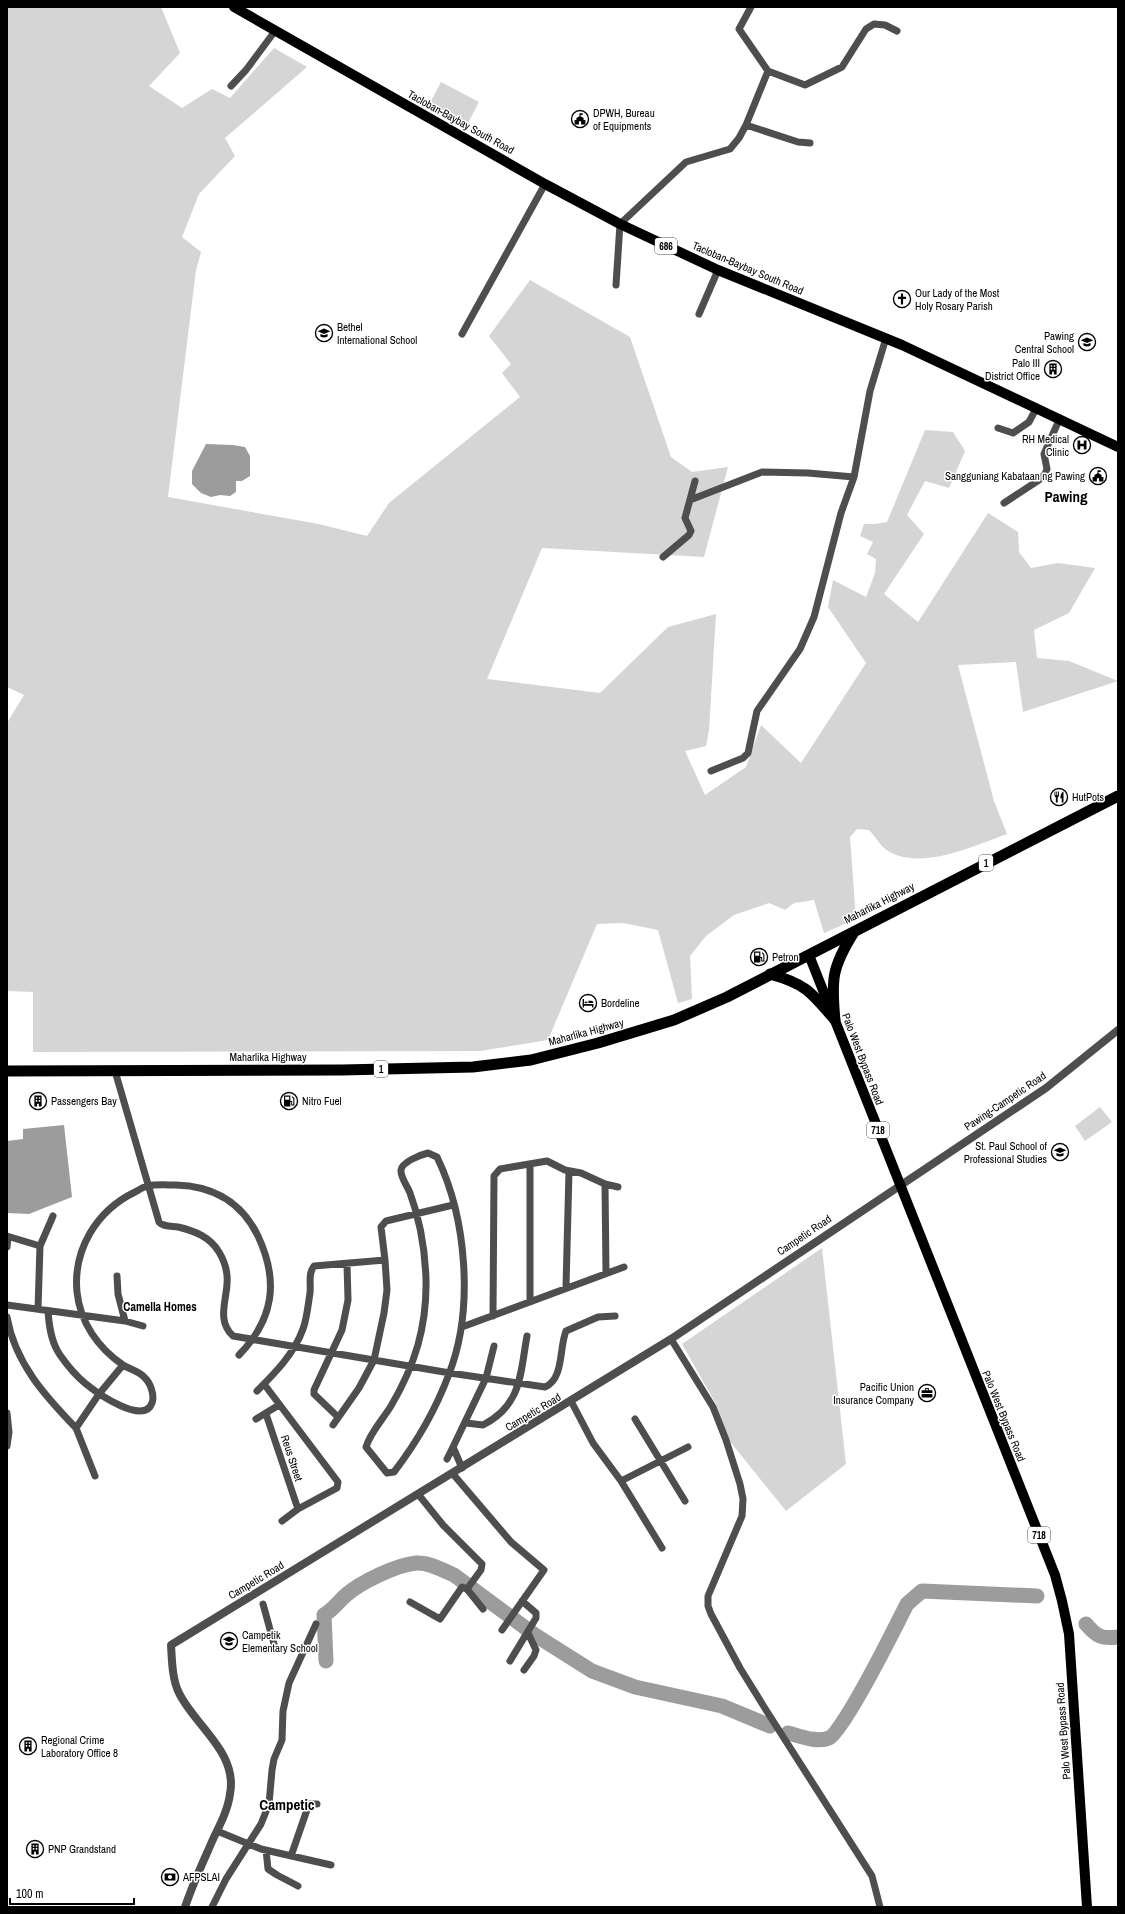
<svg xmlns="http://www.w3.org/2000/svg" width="1125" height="1914" viewBox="0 0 1125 1914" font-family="'Archivo Narrow',sans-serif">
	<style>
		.green { fill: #d5d5d5 }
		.water { fill: #9c9c9c }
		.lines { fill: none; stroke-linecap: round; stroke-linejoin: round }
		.river { stroke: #9c9c9c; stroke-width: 15 }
		.minor { stroke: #4e4e4e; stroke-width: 7 }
		.tertiary { stroke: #4e4e4e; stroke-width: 8 }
		.primary { stroke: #000; stroke-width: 10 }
		.trunk { stroke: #000; stroke-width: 11 }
		.labels { text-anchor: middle; stroke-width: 3; stroke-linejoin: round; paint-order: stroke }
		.shield { fill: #fff; stroke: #4c4c4c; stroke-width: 1 }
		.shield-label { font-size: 10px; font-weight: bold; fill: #000 }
		.poi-label { font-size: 11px; fill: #000; stroke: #fff; text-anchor: start }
		.street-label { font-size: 11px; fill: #000; stroke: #fff }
		.neighbourhood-label { font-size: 12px; font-weight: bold; fill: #000; stroke: #fff }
		.district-label { font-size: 15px; font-weight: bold; fill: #000; stroke: #fff }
	</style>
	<rect width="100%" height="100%" fill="#fff"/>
	<path class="green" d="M7 7H161L180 53 149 86 182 108 212 89 230 98 274 48 307 67 225 138 235 156 199 194 182 237 201 252 196 270 168 497 319 524 367 536 389 503 520 397 502 373 511 364 489 336 530 280 630 337 671 457 692 472 728 467 704 557 542 548 487 679 600 693 668 627 716 614 709 730 706 746 685 751 705 795 746 767 761 725 801 763 866 663 828 607 833 580 866 597 875 573 876 559 867 554 873 542 860 536 864 524H875L887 522 925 430 953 432 965 451 949 488 925 481 907 515 924 534 884 594 918 622 988 513 1018 532 1019 552 1031 568 1058 563 1095 568 1069 613 1034 630 1037 658 1069 661 1118 681 1023 712 1016 662 958 665 994 801 1007 834C974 846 921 871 888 851 881 847 875 836 869 830L857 829 850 837 856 919 824 933 814 900 794 903 785 910 769 903 734 915 706 936 690 956 692 999 678 1003 658 930 623 923 597 924 548 1040 480 1051 33 1052V992L7 991V723L24 695 7 687Z
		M441 82 479 102 468 123 430 103Z
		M1100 1107 1112 1122 1085 1141 1075 1126Z
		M822 1248 846 1464 786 1511 728 1439 716 1404 682 1344Z"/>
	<path class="water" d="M206 444 233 445 245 447 250 456V476L242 481H236V492L230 496 220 495 211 497 201 493 192 484V471Z
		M64 1125 72 1197 29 1214 7 1213V1141L23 1139V1129Z"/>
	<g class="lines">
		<path class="river" d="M1086 1624C1097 1637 1102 1639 1118 1637
			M326 1661 324 1615C334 1609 338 1602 346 1595 361 1582 396 1565 416 1563 428 1562 443 1570 454 1575L535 1635 592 1671 635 1687 722 1706 770 1726
			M788 1733C800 1736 817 1743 829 1738 843 1733 897 1624 907 1604L922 1591 1037 1596"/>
		<path class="minor" d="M768 71 805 85 842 67 866 29 874 24 885 25 897 31
			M231 86 246 70 275 31
			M746 125 798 142 810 143
			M616 285 620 224 686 162 730 149 739 138 746 125 768 71 739 29 751 7
			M699 314 718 270
			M462 334 545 184
			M998 428 1013 433 1029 422 1037 407
			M690 500 762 472 808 473 854 477
			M1004 503 1039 480 1045 474 1047 469 1044 454 1060 418
			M663 557 689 535 691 531 685 518 695 481
			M711 771 743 758 748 753 757 711 800 649 814 617 841 513 854 477 870 391 886 338
			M115 1071 159 1222C163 1227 172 1226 178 1227 195 1231 210 1237 219 1252 225 1262 228 1273 227 1284 226 1302 217 1321 233 1336L450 1373 545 1387C564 1379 559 1348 566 1331L598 1317 615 1316
			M428 1153 437 1157C467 1219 474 1310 449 1374 436 1409 417 1442 394 1472L387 1473 366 1447C370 1433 383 1419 391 1406 415 1365 427 1327 426 1279 425 1250 420 1220 410 1193 408 1187 400 1177 401 1170 402 1162 420 1155 428 1153Z
			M605 1184 606 1273
			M7 1236 40 1246
			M7 1247 8 1237
			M117 1276 118 1294 125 1321
			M566 1287 569 1171
			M530 1302V1164
			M7 1305 125 1321 143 1326
			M38 1309 40 1246 53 1216
			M48 1311C49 1326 51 1342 60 1355 67 1365 76 1376 86 1384 97 1393 144 1426 152 1403 155 1395 150 1382 144 1377 139 1371 129 1369 123 1365 98 1348 80 1322 77 1292 73 1250 96 1211 135 1192 139 1190 143 1187 147 1186 156 1184 167 1185 176 1185 213 1186 241 1201 258 1236 279 1281 274 1319 239 1355
			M493 1316 494 1176 500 1169 547 1161 565 1170 581 1173 605 1184 618 1187
			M7 1317C15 1363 45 1396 76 1428
			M462 1327 624 1267
			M671 1339 713 1407 726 1440 740 1484 743 1499 742 1516 708 1596V1606L711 1614 740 1668 766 1710 872 1876 880 1907
			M264 1384 338 1482 337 1488 298 1509 282 1521
			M257 1391C275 1373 294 1354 303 1329 307 1318 308 1305 310 1293 311 1283 308 1274 314 1266L385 1260
			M571 1401 593 1443 621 1481 662 1548
			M7 1413 9 1432 7 1446
			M266 1414 298 1509
			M338 1417 314 1394V1390L342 1330 348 1300 347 1264
			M256 1419 279 1405
			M635 1419 685 1501
			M466 1423 483 1425C522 1405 520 1374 527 1336
			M333 1425 359 1388 374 1360 384 1313 387 1290 385 1260 381 1227 386 1221 453 1205
			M447 1459 453 1447
			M462 1468 453 1447 486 1378 494 1346
			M453 1474 511 1542 544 1570 502 1630
			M95 1476 76 1428 99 1394 123 1365
			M621 1481 688 1447
			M418 1494 443 1525 482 1564 481 1570 467 1589 483 1609
			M410 1602 440 1619 462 1587 467 1589
			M263 1604 274 1644
			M510 1661 536 1618V1613L522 1601
			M524 1670 534 1656 536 1650 528 1633
			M217 1831 261 1849 331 1865
			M266 1850 268 1869 277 1875 298 1886
			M291 1856 309 1804H317
			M212 1907 226 1879 261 1824 269 1804 272 1770 274 1759 282 1740 283 1711 289 1683 316 1624"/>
		<path class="tertiary" d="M185 1907C193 1883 204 1860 214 1837 221 1823 228 1809 230 1794 238 1752 195 1726 179 1693 172 1679 172 1660 171 1645L671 1339 1046 1088 1118 1030"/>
		<path class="primary" d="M234 7 545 184 620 224 718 270 902 345 1118 447
			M809 955 1055 1575 1062 1601 1069 1634 1087 1907"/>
		<path class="trunk" d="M770 974C806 984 811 992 835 1020
			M835 1020C831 979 832 967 854 932
			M7 1071 342 1070 473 1067 531 1060 598 1043 674 1020 727 997 1118 796"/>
	</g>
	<defs>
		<g id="civic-ring" transform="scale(0.9)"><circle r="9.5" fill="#fff" stroke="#000" stroke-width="1.5"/><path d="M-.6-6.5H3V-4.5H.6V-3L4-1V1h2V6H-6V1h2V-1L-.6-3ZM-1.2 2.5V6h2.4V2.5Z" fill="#000"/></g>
		<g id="church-ring" transform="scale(0.9)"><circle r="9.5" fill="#fff" stroke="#000" stroke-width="1.5"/><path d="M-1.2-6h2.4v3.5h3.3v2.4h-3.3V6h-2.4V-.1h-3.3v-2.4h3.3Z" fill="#000"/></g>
		<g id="school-ring" transform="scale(0.9)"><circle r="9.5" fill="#fff" stroke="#000" stroke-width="1.5"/><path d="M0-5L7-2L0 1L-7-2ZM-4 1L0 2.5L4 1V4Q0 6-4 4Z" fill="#000"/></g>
		<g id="building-ring" transform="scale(0.9)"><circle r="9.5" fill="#fff" stroke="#000" stroke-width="1.5"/><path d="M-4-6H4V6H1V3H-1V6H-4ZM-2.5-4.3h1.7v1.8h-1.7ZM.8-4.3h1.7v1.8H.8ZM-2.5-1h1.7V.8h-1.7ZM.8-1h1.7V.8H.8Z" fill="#000"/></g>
		<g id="hospital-ring" transform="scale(0.9)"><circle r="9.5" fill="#fff" stroke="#000" stroke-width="1.5"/><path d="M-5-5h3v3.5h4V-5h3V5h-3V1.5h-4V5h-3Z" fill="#000"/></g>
		<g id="restaurant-ring" transform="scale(0.9)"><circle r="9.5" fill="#fff" stroke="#000" stroke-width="1.5"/><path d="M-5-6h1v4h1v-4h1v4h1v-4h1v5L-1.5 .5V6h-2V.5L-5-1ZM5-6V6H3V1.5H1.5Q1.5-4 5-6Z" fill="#000"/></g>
		<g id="fuel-ring" transform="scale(0.9)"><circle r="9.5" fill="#fff" stroke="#000" stroke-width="1.5"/><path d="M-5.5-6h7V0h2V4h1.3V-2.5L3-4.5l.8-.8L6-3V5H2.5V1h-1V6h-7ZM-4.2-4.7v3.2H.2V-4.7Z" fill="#000"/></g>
		<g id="hotel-ring" transform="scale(0.9)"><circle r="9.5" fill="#fff" stroke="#000" stroke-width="1.5"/><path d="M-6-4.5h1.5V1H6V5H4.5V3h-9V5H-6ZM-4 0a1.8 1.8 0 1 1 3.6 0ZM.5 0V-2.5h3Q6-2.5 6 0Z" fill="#000"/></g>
		<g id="university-ring" transform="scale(0.9)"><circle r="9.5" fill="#fff" stroke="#000" stroke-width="1.5"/><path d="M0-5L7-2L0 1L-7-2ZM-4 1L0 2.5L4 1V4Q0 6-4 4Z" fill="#000"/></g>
		<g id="office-ring" transform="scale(0.9)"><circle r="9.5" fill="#fff" stroke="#000" stroke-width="1.5"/><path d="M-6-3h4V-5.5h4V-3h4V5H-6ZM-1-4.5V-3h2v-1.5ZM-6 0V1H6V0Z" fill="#000"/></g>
		<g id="bank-ring" transform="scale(0.9)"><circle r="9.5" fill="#fff" stroke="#000" stroke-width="1.5"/><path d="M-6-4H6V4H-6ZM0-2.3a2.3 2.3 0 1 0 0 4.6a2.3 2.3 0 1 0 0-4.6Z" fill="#000"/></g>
	</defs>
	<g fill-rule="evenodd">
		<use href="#civic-ring" x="580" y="119"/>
		<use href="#church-ring" x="902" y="299"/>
		<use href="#school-ring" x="324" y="333"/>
		<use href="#school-ring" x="1087" y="342"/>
		<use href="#building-ring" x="1053" y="369"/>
		<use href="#hospital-ring" x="1082" y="445"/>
		<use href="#civic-ring" x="1098" y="476"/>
		<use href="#restaurant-ring" x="1059" y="797"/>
		<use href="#fuel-ring" x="759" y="957"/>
		<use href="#hotel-ring" x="588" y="1003"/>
		<use href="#building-ring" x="38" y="1101"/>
		<use href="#fuel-ring" x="289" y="1101"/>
		<use href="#university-ring" x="1060" y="1152"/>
		<use href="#office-ring" x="927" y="1393"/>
		<use href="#school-ring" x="229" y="1641"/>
		<use href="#building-ring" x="28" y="1746"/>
		<use href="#building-ring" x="35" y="1849"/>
		<use href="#bank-ring" x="170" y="1877"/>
	</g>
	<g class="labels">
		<g class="shield">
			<rect x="655" y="238" width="22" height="16" rx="3"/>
			<rect x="979" y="855" width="14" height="16" rx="3"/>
			<rect x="374" y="1061" width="14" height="16" rx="3"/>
			<rect x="867" y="1122" width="22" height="16" rx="3"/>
			<rect x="1028" y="1527" width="22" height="16" rx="3"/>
		</g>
		<g class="shield-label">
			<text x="666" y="250">686</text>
			<text x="986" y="867">1</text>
			<text x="381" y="1073">1</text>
			<text x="878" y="1134">718</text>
			<text x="1039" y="1539">718</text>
		</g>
		<g class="poi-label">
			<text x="593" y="117">DPWH, Bureau<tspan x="593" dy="13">of Equipments</tspan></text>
			<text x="915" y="297">Our Lady of the Most<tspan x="915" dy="13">Holy Rosary Parish</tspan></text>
			<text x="337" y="331">Bethel<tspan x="337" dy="13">International School</tspan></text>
			<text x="1074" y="340" text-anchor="end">Pawing<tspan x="1074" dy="13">Central School</tspan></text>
			<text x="1040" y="367" text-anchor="end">Palo III<tspan x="1040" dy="13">District Office</tspan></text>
			<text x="1069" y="443" text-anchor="end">RH Medical<tspan x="1069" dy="13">Clinic</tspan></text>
			<text x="1085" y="480" text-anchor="end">Sangguniang Kabataan ng Pawing</text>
			<text x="1072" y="801">HutPots</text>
			<text x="772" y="961">Petron</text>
			<text x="601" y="1007">Bordeline</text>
			<text x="51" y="1105">Passengers Bay</text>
			<text x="302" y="1105">Nitro Fuel</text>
			<text x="1047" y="1150" text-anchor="end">St. Paul School of<tspan x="1047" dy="13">Professional Studies</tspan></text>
			<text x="914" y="1391" text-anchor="end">Pacific Union<tspan x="914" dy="13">Insurance Company</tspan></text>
			<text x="242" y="1639">Campetik<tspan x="242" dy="13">Elementary School</tspan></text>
			<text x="41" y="1744">Regional Crime<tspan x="41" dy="13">Laboratory Office 8</tspan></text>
			<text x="48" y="1853">PNP Grandstand</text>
			<text x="183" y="1881">AFPSLAI</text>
		</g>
		<g class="street-label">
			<text transform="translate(461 122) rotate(29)" y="4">Tacloban-Baybay South Road</text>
			<text transform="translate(748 268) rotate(23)" y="4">Tacloban-Baybay South Road</text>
			<text transform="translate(879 903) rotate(-27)" y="4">Maharlika Highway</text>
			<text transform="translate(586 1032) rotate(-15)" y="4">Maharlika Highway</text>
			<text x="268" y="1061">Maharlika Highway</text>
			<text transform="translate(863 1059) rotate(69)" y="4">Palo West Bypass Road</text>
			<text transform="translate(1005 1101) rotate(-34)" y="4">Pawing-Campetic Road</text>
			<text transform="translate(804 1235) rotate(-34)" y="4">Campetic Road</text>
			<text transform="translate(533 1412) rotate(-31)" y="4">Campetic Road</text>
			<text transform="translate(1004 1416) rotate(68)" y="4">Palo West Bypass Road</text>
			<text transform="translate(292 1458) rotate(72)" y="4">Reus Street</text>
			<text transform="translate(256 1580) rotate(-31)" y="4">Campetic Road</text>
			<text transform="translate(1063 1731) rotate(-94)" y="4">Palo West Bypass Road</text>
		</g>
		<g class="neighbourhood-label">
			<text x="160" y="1311">Camella Homes</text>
		</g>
		<g class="district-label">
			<text x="1066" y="502">Pawing</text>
			<text x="287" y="1810">Campetic</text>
		</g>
	</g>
	<rect width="1125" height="1914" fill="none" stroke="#000000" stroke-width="16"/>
	<path d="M10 1898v6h124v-6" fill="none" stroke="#000000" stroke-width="2"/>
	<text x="16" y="1898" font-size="12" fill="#000000" stroke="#ffffff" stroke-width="3" paint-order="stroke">100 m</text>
</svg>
